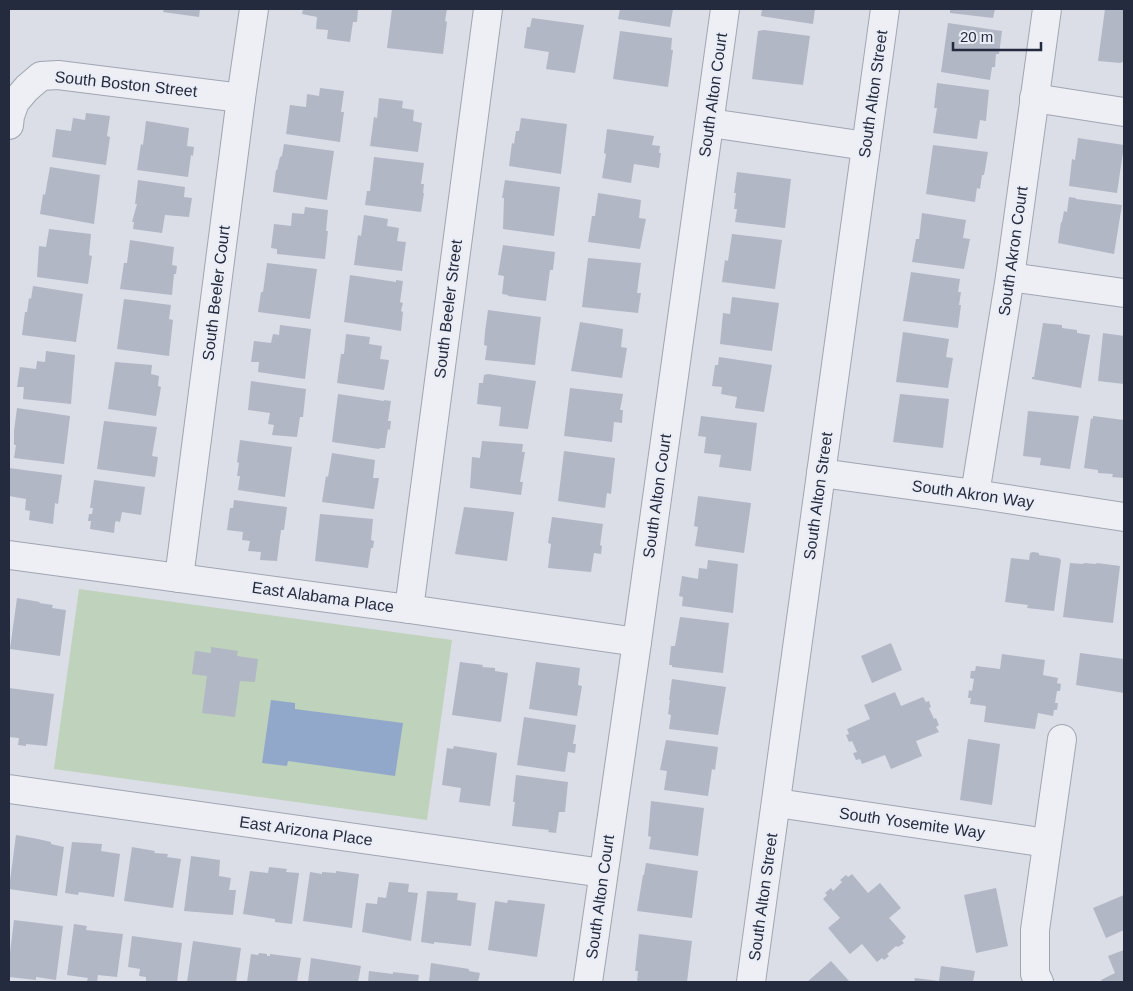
<svg xmlns="http://www.w3.org/2000/svg" width="1133" height="991" viewBox="0 0 1133 991" font-family="Arial,sans-serif">
<style>
.green{fill:#bfd2bb}
.water{fill:#91a8cb}
.building{fill:#b1b7c4}
.lines{fill:none;stroke-linecap:round;stroke-linejoin:round}
.minor-casing{stroke:#a0a5b1;stroke-width:30}
.tertiary-casing{stroke:#a0a5b1;stroke-width:30}
.minor{stroke:#eeeff5;stroke-width:28}
.tertiary{stroke:#eeeff5;stroke-width:28}
.labels{text-anchor:middle;dominant-baseline:central;stroke-width:4.5;stroke-linejoin:round;paint-order:stroke}
.street-label{font-size:16px;fill:#242b3e;stroke:#eaedf5}
</style>
<rect width="100%" height="100%" fill="#dbdee7"/>
<polygon class="green" points="79,589 452,640 427,820 54,769"/>
<polygon class="water" points="271,700 295,703 295,709 403,723 395,776 288,761 287,766 262,763"/>
<g class="building">
<polygon points="164,9 200,9 199,17 163,12"/>
<polygon points="303,9 358,9 357,22 353,22 350,42 327,39 328,30 316,29 317,17 302,14"/>
<polygon points="392,9 447,9 445,21 447,22 443,54 387,48"/>
<polygon points="620,9 673,9 670,27 618,19"/>
<polygon points="762,9 815,9 813,24 761,16"/>
<polygon points="950,9 995,9 993,18 950,13"/>
<polygon points="1105,9 1124,9 1124,62 1122,62 1121,63 1098,61"/>
<polygon points="532,18 584,25 575,73 546,69 549,52 524,48 527,27 530,27"/>
<polygon points="948,23 1002,31 999,54 996,54 995,67 992,67 990,80 941,72"/>
<polygon points="764,30 810,36 803,85 752,79 758,31"/>
<polygon points="620,31 672,38 671,50 673,50 668,87 613,79"/>
<polygon points="937,83 989,90 986,121 980,120 977,139 933,133 937,108 934,108"/>
<polygon points="320,88 344,91 341,112 344,112 340,142 286,134 290,105 306,107 307,94 319,96"/>
<polygon points="379,98 403,101 402,108 414,110 413,121 422,123 418,152 370,146 374,117 377,118"/>
<polygon points="86,113 110,116 107,136 110,137 106,165 52,157 56,129 71,131 73,118 85,120"/>
<polygon points="521,118 567,124 561,174 509,166 512,143 514,144 516,131 519,131"/>
<polygon points="146,121 189,128 187,146 194,147 193,156 191,155 188,177 137,170 141,144 143,145"/>
<polygon points="607,129 654,136 652,145 660,146 659,153 661,153 659,168 634,164 631,183 602,178 606,154 604,153"/>
<polygon points="1078,138 1124,145 1117,193 1069,186 1072,159 1075,160"/>
<polygon points="284,144 334,151 327,200 273,192 276,170 277,170 280,157 282,156"/>
<polygon points="933,145 988,152 984,175 982,175 980,189 977,188 975,202 926,194"/>
<polygon points="374,157 424,163 421,184 424,184 423,193 424,193 421,212 365,205 367,191 370,191"/>
<polygon points="50,167 100,175 94,224 40,214 43,194 45,195"/>
<polygon points="737,172 791,179 785,228 735,222 737,209 734,209 736,193 734,193"/>
<polygon points="138,180 185,187 184,197 192,198 189,217 165,215 162,233 133,229 134,222 132,222 137,204 135,204"/>
<polygon points="505,180 560,187 554,236 503,229 504,198 502,198"/>
<polygon points="598,193 641,200 639,218 646,219 640,249 588,242 592,216 595,216"/>
<polygon points="1069,197 1076,198 1076,199 1122,205 1114,254 1058,243 1061,222 1062,222 1064,211 1067,212"/>
<polygon points="305,207 328,210 326,231 328,231 325,259 277,254 277,249 271,248 274,224 291,226 292,213 304,214"/>
<polygon points="922,213 966,220 963,238 970,239 964,269 912,262 916,239 919,239"/>
<polygon points="364,215 388,219 387,226 399,228 397,241 406,242 402,271 354,265 358,235 361,236"/>
<polygon points="49,229 91,234 89,255 92,256 88,284 37,277 39,246 46,247"/>
<polygon points="732,234 782,240 775,289 722,282 725,260 728,261"/>
<polygon points="130,240 174,247 172,265 177,266 176,274 174,274 172,295 120,289 124,263 127,263"/>
<polygon points="503,245 555,252 553,270 550,270 546,301 508,296 508,295 502,294 504,276 498,275"/>
<polygon points="588,258 641,263 637,293 641,293 638,313 582,307"/>
<polygon points="267,263 317,269 310,319 258,312 261,292 263,292"/>
<polygon points="911,272 960,279 958,292 961,292 959,305 961,305 958,328 903,321"/>
<polygon points="350,275 396,282 396,280 403,281 400,302 403,303 401,311 403,312 401,331 344,322"/>
<polygon points="33,286 83,294 76,342 22,335 25,312 27,312 29,298 31,299"/>
<polygon points="732,297 779,303 772,351 720,344 723,313 730,314"/>
<polygon points="124,299 171,305 169,319 173,320 169,356 117,349"/>
<polygon points="488,310 541,317 535,365 485,360 487,346 484,345 485,332"/>
<polygon points="580,322 623,329 621,347 627,348 622,378 571,371"/>
<polygon points="1043,323 1062,325 1062,328 1077,330 1077,333 1090,335 1081,388 1032,379 1032,377 1034,377"/>
<polygon points="280,325 311,329 305,379 258,372 259,362 251,362 254,341 271,343 273,334 279,335"/>
<polygon points="903,332 949,339 946,357 953,358 948,388 896,382"/>
<polygon points="1103,333 1124,336 1124,384 1098,381"/>
<polygon points="346,334 370,337 369,344 382,346 380,359 389,360 384,390 337,383 341,354 344,354"/>
<polygon points="46,351 75,355 71,404 23,399 24,387 17,387 20,367 36,369 37,361 45,362"/>
<polygon points="719,357 772,365 764,412 735,408 737,397 721,394 722,387 712,386 715,365 718,365"/>
<polygon points="115,362 152,365 151,374 159,376 158,386 161,387 156,416 108,409"/>
<polygon points="488,374 536,381 528,429 499,426 501,407 477,404 479,383 483,383 484,375"/>
<polygon points="251,381 306,389 303,417 300,417 297,437 272,435 274,425 268,424 270,413 248,410"/>
<polygon points="570,388 623,394 620,410 623,410 622,423 614,422 612,442 564,436"/>
<polygon points="338,394 384,401 384,400 391,401 388,421 391,421 390,430 388,429 385,448 380,448 379,449 332,442"/>
<polygon points="900,394 949,399 943,448 893,442"/>
<polygon points="17,408 70,416 64,464 14,458 16,445 14,445 14,431"/>
<polygon points="1028,411 1079,416 1070,469 1040,465 1041,458 1023,456"/>
<polygon points="701,416 757,423 751,471 719,467 721,455 704,453 706,437 698,436"/>
<polygon points="1093,416 1124,420 1124,478 1112,477 1113,474 1098,473 1098,470 1084,468 1091,418 1093,419"/>
<polygon points="104,421 157,427 152,456 158,457 155,477 97,469"/>
<polygon points="240,440 292,447 285,497 238,490 240,476 237,476 239,463 237,462"/>
<polygon points="482,441 523,444 522,452 525,452 520,482 523,482 521,495 470,488 472,457 480,458"/>
<polygon points="564,451 615,458 611,494 607,493 605,508 558,501"/>
<polygon points="332,453 375,460 373,478 379,478 374,509 322,502 326,476 328,477"/>
<polygon points="9,468 62,475 58,504 55,503 53,524 29,520 30,511 25,510 26,499 9,496"/>
<polygon points="94,480 145,487 141,515 122,512 120,522 116,521 115,523 114,533 90,529 91,521 88,521 89,514 92,514 93,508 90,508"/>
<polygon points="698,496 751,503 744,553 695,546 698,527 694,526"/>
<polygon points="234,500 287,507 284,530 281,530 277,561 260,560 261,552 248,551 250,541 242,540 243,532 227,530 230,508 233,508"/>
<polygon points="464,507 514,512 507,561 455,554"/>
<polygon points="320,514 373,519 371,540 374,541 373,548 371,548 368,568 315,561"/>
<polygon points="552,517 603,524 600,545 602,546 601,554 594,553 591,572 548,568 551,544 548,543"/>
<polygon points="1033,552 1039,553 1039,555 1059,558 1061,560 1054,611 1027,608 1028,605 1005,602 1011,558 1029,560 1030,553"/>
<polygon points="708,560 738,564 733,613 682,606 683,597 679,596 682,576 698,579 699,568 707,569"/>
<polygon points="1070,563 1083,564 1084,563 1096,564 1097,563 1120,566 1113,623 1063,617"/>
<polygon points="17,598 40,602 39,603 53,605 52,608 66,610 60,656 10,649"/>
<polygon points="680,617 729,623 723,673 672,667 672,665 669,665 671,646 675,646"/>
<polygon points="891,643 902,670 872,683 861,656"/>
<polygon points="211,647 238,651 237,656 258,659 255,682 240,681 235,717 202,713 207,676 192,674 195,651 211,653"/>
<polygon points="1080,653 1124,659 1124,693 1076,685"/>
<polygon points="1002,654 1045,660 1043,675 1058,678 1057,683 1061,684 1060,691 1057,691 1055,703 1058,703 1057,710 1054,710 1053,716 1038,713 1035,729 984,722 986,706 970,704 971,698 968,698 969,690 972,691 974,679 970,678 971,671 975,671 976,666 1000,669"/>
<polygon points="460,662 483,665 482,667 495,668 495,671 508,673 501,722 452,715"/>
<polygon points="536,662 580,668 578,685 582,686 577,716 529,709"/>
<polygon points="672,679 726,687 718,735 669,729 671,715 668,714 670,700 669,700"/>
<polygon points="9,688 54,694 47,746 26,744 26,746 18,745 19,738 9,737"/>
<polygon points="895,692 901,706 923,697 926,702 929,701 931,707 929,708 934,719 936,718 939,725 936,727 939,732 916,741 922,756 891,769 885,755 862,764 860,759 856,760 853,753 857,752 852,741 849,742 846,735 849,734 847,729 870,719 864,705"/>
<polygon points="524,717 576,725 573,744 576,744 575,753 568,752 565,772 517,765"/>
<polygon points="968,739 1000,744 992,805 960,800"/>
<polygon points="666,740 718,747 715,770 712,769 708,796 664,790 667,771 660,770"/>
<polygon points="454,746 497,753 490,806 459,802 461,788 442,785 447,748 453,749"/>
<polygon points="516,775 568,782 565,812 559,812 556,833 548,832 549,830 512,826 515,802 513,802"/>
<polygon points="651,801 704,808 698,856 649,849 651,837 648,836"/>
<polygon points="16,835 38,839 51,842 51,844 64,847 57,896 9,889"/>
<polygon points="72,842 102,844 101,851 120,854 114,897 79,892 78,895 65,893"/>
<polygon points="132,847 155,851 154,853 168,854 167,857 181,859 173,908 124,901"/>
<polygon points="191,856 220,860 219,876 231,878 229,890 236,890 233,915 184,911"/>
<polygon points="646,863 698,871 692,918 637,911 643,875 644,875"/>
<polygon points="269,867 287,869 286,872 299,873 292,924 275,922 275,919 243,914 250,871 268,873"/>
<polygon points="336,871 359,874 352,928 303,921 310,872 322,874 322,872 336,873"/>
<polygon points="852,874 868,893 880,883 901,908 889,918 906,937 902,941 904,943 898,947 896,946 887,954 889,956 884,960 882,958 877,962 862,944 850,954 828,928 840,918 823,899 827,895 825,893 831,888 833,891 842,882 840,880 846,875 848,877"/>
<polygon points="389,882 409,884 408,892 418,893 411,941 362,932 366,903 377,904 378,897 386,898"/>
<polygon points="996,888 1008,946 976,953 964,895"/>
<polygon points="427,891 458,893 457,900 476,903 471,946 434,942 434,944 421,942"/>
<polygon points="1124,895 1124,930 1106,938 1093,908"/>
<polygon points="508,900 545,904 537,957 488,950 495,901 507,903"/>
<polygon points="14,920 63,926 56,980 36,977 36,980 9,977 9,961"/>
<polygon points="74,924 87,926 86,930 123,934 117,977 98,975 97,982 87,981 88,978 67,975"/>
<polygon points="639,934 692,941 687,982 637,982 638,971 635,971"/>
<polygon points="132,936 182,943 177,982 146,982 146,977 139,976 140,969 128,967"/>
<polygon points="193,941 241,948 236,982 187,982"/>
<polygon points="1124,950 1124,982 1102,982 1101,980 1115,973 1108,956"/>
<polygon points="259,953 267,954 267,956 270,956 270,954 301,958 297,982 247,982 251,954 258,955"/>
<polygon points="311,958 361,966 358,982 308,982"/>
<polygon points="831,961 850,982 807,982"/>
<polygon points="431,963 469,969 469,971 480,973 478,982 429,982"/>
<polygon points="941,966 975,971 973,982 914,982 915,978 939,981"/>
<polygon points="369,971 393,974 393,972 419,975 418,982 368,982"/>
</g>
<g class="lines">
<defs>
<g id="minor">
<polyline points="1034,98 1124,112"/>
<polyline points="710,123 866,146"/>
<polyline points="9,125 10,116 15,102 27,88 41,76 58,75 241,98"/>
<polyline points="1010,277 1124,293"/>
<polyline points="821,473 975,494 1124,517"/>
<polyline points="975,494 1010,277 1047,9"/>
<polyline points="9,555 409,609 637,642"/>
<polyline points="179,578 241,98 254,9"/>
<polyline points="409,609 488,9"/>
<polyline points="9,789 603,873"/>
<polyline points="777,803 1047,843"/>
<polyline points="588,982 637,642 725,9"/>
<polyline points="1039,982 1035,974 1035,930 1062,739"/>
</g>
<polyline id="tertiary" points="751,982 885,9"/>
</defs>
<use href="#minor" class="minor-casing"/>
<use href="#tertiary" class="tertiary-casing"/>
<use href="#minor" class="minor"/>
<use href="#tertiary" class="tertiary"/>
</g>
<g class="labels">
<g class="street-label">
<text transform="translate(126 84) rotate(6)">South Boston Street</text>
<text transform="translate(873 94) rotate(-82)">South Alton Street</text>
<text transform="translate(713 95) rotate(-82)">South Alton Court</text>
<text transform="translate(1013 251) rotate(-82)">South Akron Court</text>
<text transform="translate(216 293) rotate(-83)">South Beeler Court</text>
<text transform="translate(448 309) rotate(-83)">South Beeler Street</text>
<text transform="translate(973 494) rotate(8)">South Akron Way</text>
<text transform="translate(657 496) rotate(-82)">South Alton Court</text>
<text transform="translate(818 496) rotate(-82)">South Alton Street</text>
<text transform="translate(323 597) rotate(8)">East Alabama Place</text>
<text transform="translate(912 823) rotate(8)">South Yosemite Way</text>
<text transform="translate(306 831) rotate(8)">East Arizona Place</text>
<text transform="translate(600 897) rotate(-82)">South Alton Court</text>
<text transform="translate(763 897) rotate(-82)">South Alton Street</text>
</g>
</g>
<rect width="1133" height="991" fill="none" stroke="#242b3e" stroke-width="20"/>
<path d="M953 42v8h88v-8" fill="none" stroke="#242b3e" stroke-width="2.5"/>
<text x="960" y="42" font-size="15" fill="#242b3e" stroke="#eaedf5" stroke-width="4" paint-order="stroke">20 m</text>
</svg>
